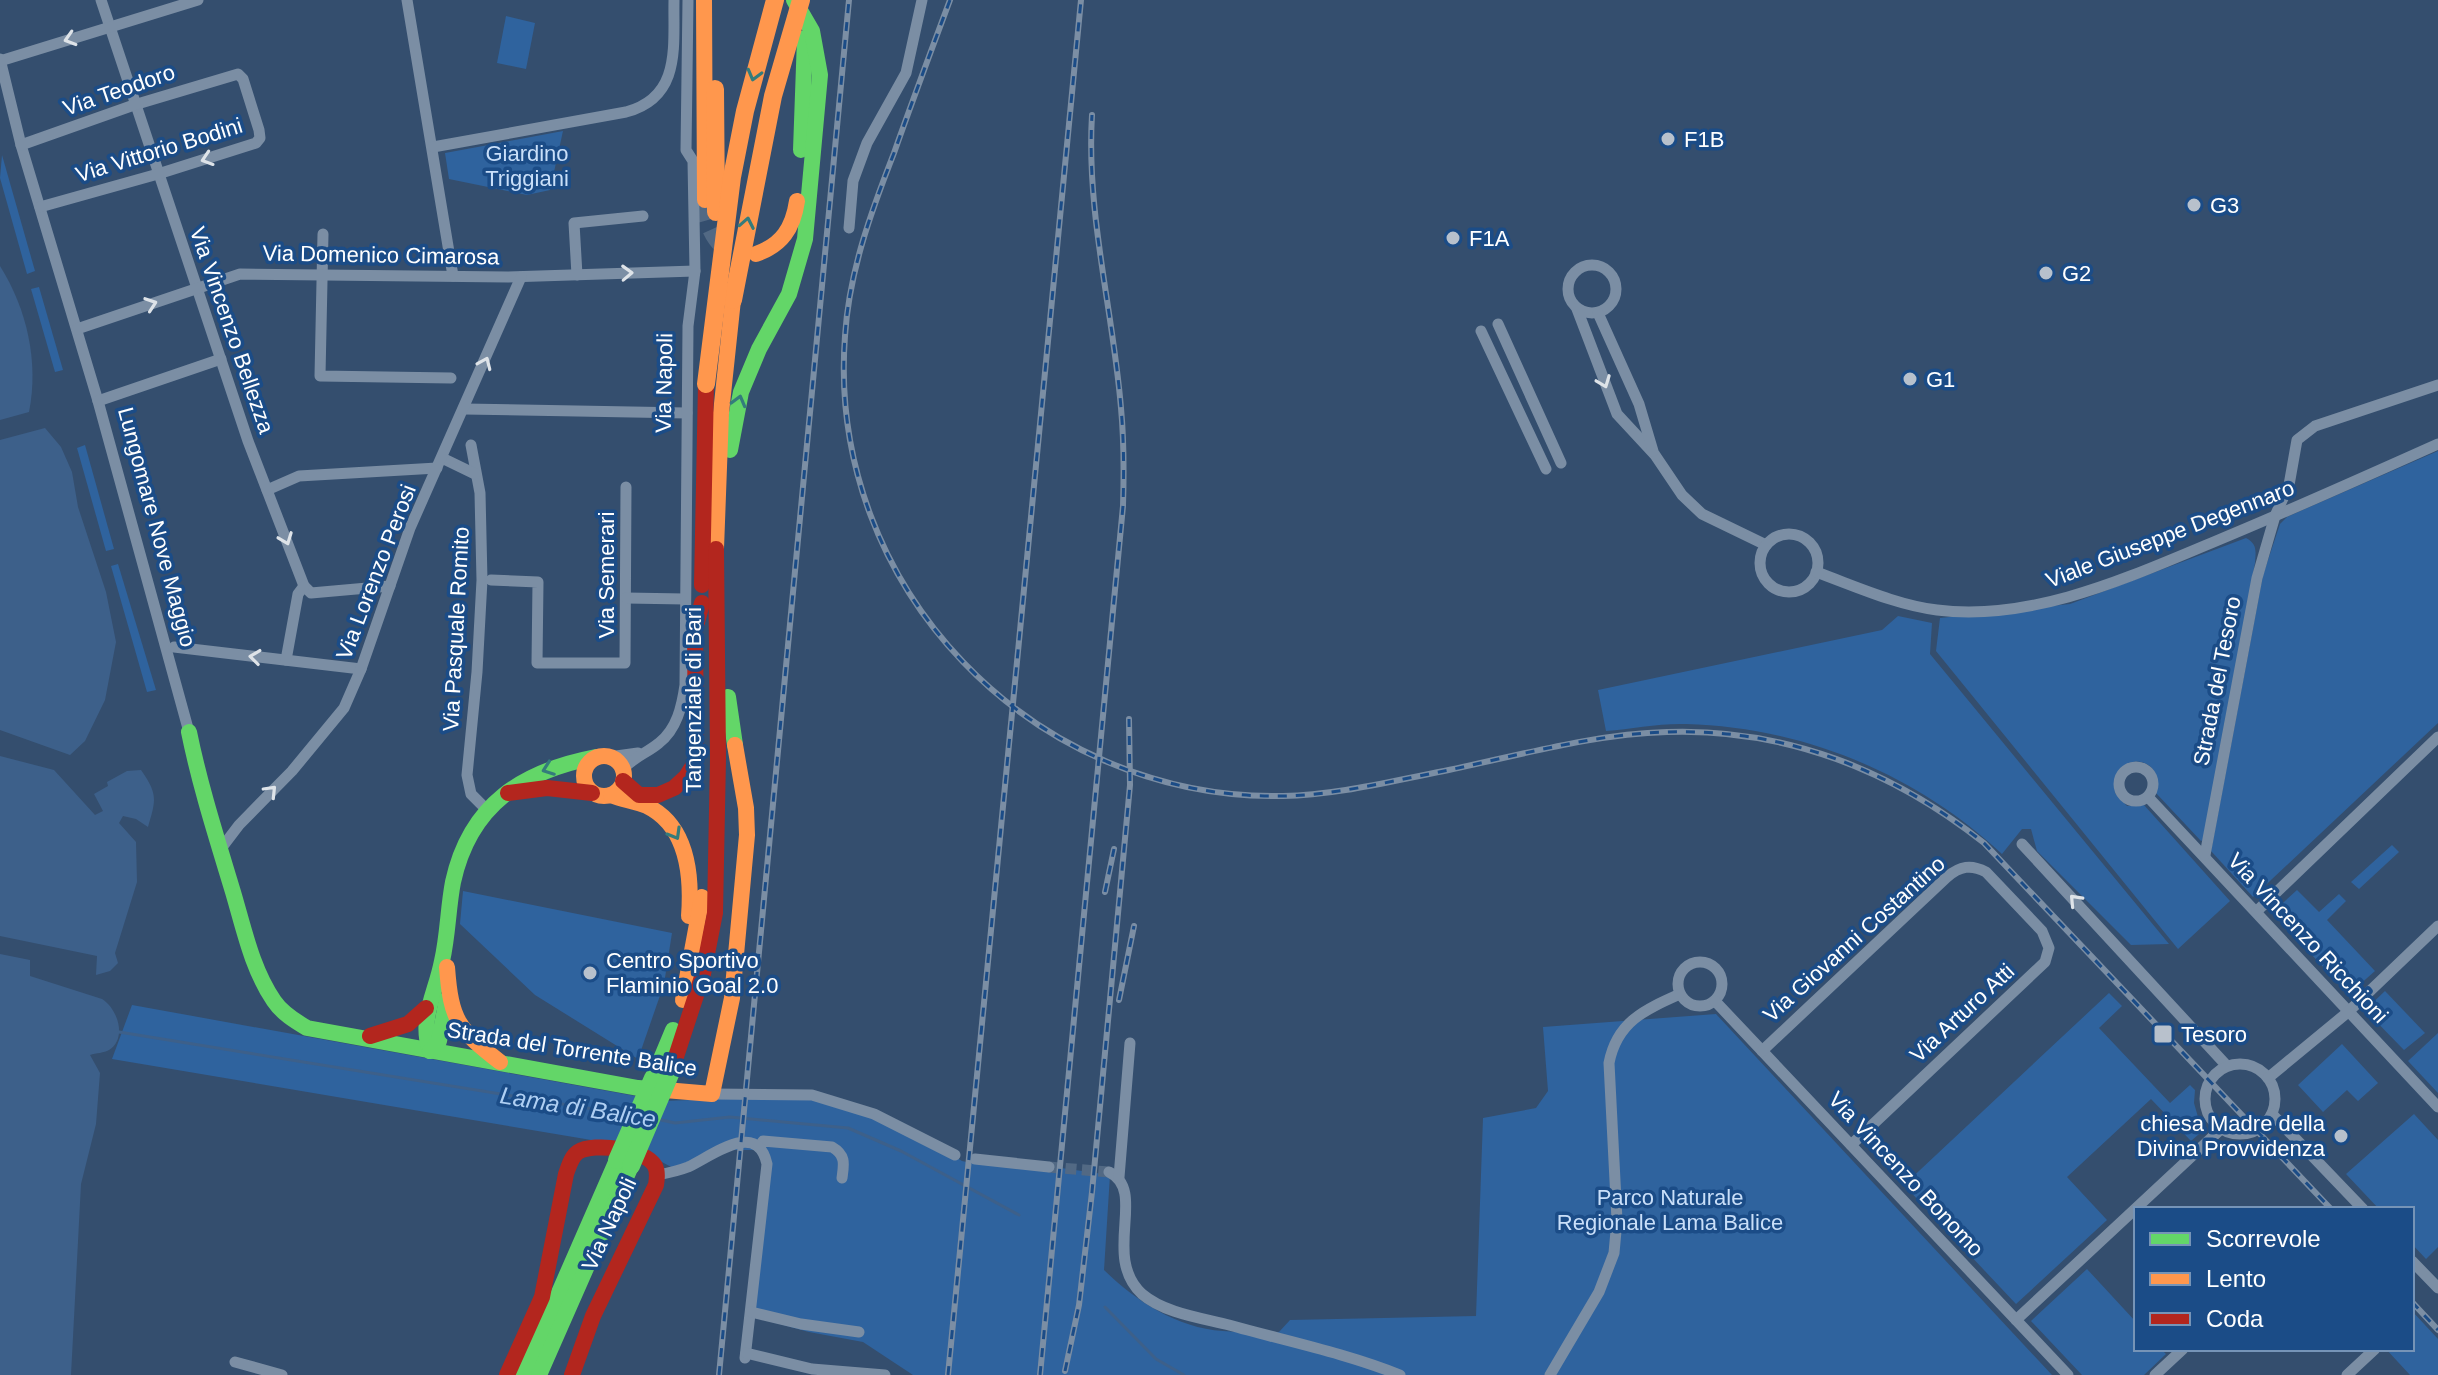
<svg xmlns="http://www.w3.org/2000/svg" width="2438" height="1375" viewBox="0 0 2438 1375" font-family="Helvetica,sans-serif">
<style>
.green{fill:#2f639e}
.water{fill:#3d608a}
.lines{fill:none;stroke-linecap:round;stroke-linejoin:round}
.stream{stroke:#3d608a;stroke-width:3}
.street-tunnel{stroke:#526984;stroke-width:11;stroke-dasharray:11 5.5;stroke-linecap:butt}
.highway-tunnel{stroke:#526984;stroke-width:20;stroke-dasharray:20 10;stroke-linecap:butt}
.street{stroke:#7b8ea4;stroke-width:11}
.fast{stroke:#63d668;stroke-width:16}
.slow{stroke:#ff974d;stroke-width:16}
.jam{stroke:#b3261e;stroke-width:16}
.rail-casing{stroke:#7b8ea4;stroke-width:6}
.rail{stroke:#1b4c87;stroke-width:3;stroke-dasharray:9;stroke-linecap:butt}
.fast-bridge{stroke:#63d668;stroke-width:18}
.slow-bridge{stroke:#ff974d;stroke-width:18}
.oneway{stroke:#dee3e8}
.oneway2{stroke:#347c7c}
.poi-dot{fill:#b8c1cc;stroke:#1b4c87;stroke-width:3}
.labels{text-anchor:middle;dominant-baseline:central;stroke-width:7;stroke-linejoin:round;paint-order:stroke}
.street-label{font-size:22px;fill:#fff;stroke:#1b4c87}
.poi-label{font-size:22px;fill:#fff;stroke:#1b4c87;text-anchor:start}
.park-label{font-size:22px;fill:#c9dff9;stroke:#1b4c87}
.water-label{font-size:24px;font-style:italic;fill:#afcff3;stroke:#1b4c87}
</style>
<rect width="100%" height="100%" fill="#344e6e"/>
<g class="green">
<polygon points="506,16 535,23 526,69 497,63"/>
<polygon points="563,131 550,190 527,195 449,179 445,153"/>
<polygon points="2,155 35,271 27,274 0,178"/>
<polygon points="39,287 63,370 55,372 31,289"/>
<polygon points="85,445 114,549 106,551 77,448"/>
<polygon points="2438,451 2438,723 2253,897 2211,851 2263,575 2280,524 2287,517 2305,509"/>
<path d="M2246,538C2257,544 2256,550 2255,563L2203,840L2201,841L2155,792C2156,788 2158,784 2157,779C2153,754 2113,753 2115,793L2127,806L2144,805L2230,901L2178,949L1936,651L1940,618L2070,604Z"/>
<polygon points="118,564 156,690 147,692 111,566"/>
<path d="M1898,616L1932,623L1930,654L2169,944L2131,945L2037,851L2031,829H2022L2002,854C1916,774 1803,727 1686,724C1660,723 1632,729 1606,731L1598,690L1882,630Z"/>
<polygon points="2392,845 2399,852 2359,889 2351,882"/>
<polygon points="2297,890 2319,912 2339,894 2346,901 2327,920 2375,971 2349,994 2272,913"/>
<polygon points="463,891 672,933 664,984 638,1059 535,995 460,924"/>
<polygon points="2385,991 2425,1033 2404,1050 2365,1010"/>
<polygon points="2109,993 2122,1006 2099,1028 2170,1103 2190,1085 2195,1090 2194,1103 2200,1124 2196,1130 2199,1134 2191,1141 2151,1099 2067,1177 2107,1220 2016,1304 1904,1185"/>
<path d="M132,1005L663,1101L797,1096L847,1105L921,1135L962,1161L976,1164L1026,1163L1110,1175L1104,1270C1136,1301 1177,1328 1223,1331C1242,1333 1261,1332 1279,1332L1290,1320L1476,1316L1483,1118L1536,1108L1548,1091L1543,1027L1716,1014L2052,1375H913L863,1342L809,1332L750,1316L765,1173L759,1150H729L681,1172L656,1159L609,1143L112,1059Z"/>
<polygon points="2438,1033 2438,1093 2408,1061"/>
<polygon points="2342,1044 2378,1083 2358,1101 2347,1090 2323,1112 2298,1085"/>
<polygon points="2414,1114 2438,1140 2438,1247 2426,1259 2412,1244 2412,1209 2379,1209 2346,1174"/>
<polygon points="2087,1269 2136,1322 2136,1349 2161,1349 2166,1354 2144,1375 2082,1375 2031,1321"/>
<polygon points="2412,1311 2438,1339 2438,1375 2410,1375 2386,1349 2412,1349"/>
</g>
<g class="water">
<path d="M0,266C27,309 39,362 29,412L0,420Z"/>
<polygon points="45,428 61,447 72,472 78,507 106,592 116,642 105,700 85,741 70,755 0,730 0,440"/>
<path d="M0,756L54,770L95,815L103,811L94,794L108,786L107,782L127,771L141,770C158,794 156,800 148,827L136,819L123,816L119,823L136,842L137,882L115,953L118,963L110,971L96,975L97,956L0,936Z"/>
<path d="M0,954L30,960V976L102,999C117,1008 128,1038 109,1050C104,1053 96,1053 90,1055L100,1073L96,1124L81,1184L71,1375H0Z"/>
</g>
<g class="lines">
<g class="stream">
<polyline points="119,1032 630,1115"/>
<polyline points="661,1120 675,1123 730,1117 848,1128 901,1151 1019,1215"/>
<polyline points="1105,1307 1156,1359 1184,1375"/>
</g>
<polyline class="street-tunnel" points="1049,1167 1109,1172"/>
<path class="highway-tunnel" d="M705,200C708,221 712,238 731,251"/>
<g class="street">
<polyline points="101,0 248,441 304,586 311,593 390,586"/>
<polyline points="407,0 453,276"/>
<polyline points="0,59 21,145 98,401 189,732"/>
<polyline points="0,61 198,0"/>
<polyline points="21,145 134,105 238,74 243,79 259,130 260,138 256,143 158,174 40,207"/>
<path d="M433,147L626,112C682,97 673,46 674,0"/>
<polyline points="849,228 853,181 867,143 906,73 922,0"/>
<polyline points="323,234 320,376 451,378"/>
<circle cx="1592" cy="289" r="24"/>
<polyline points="577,275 574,223 643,216"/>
<polyline points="1577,309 1617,414 1655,455 1682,495 1702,514 1766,545"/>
<polyline points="1598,313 1639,404 1653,451"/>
<polyline points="1498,324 1561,463"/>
<polyline points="77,329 240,274 508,277 695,271"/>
<polyline points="1481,331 1546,469"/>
<polyline points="98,401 221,359"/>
<polyline points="464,409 687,413"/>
<polyline points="471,445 480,493 482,580 477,672 467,775 471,794 486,809"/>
<polyline points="442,458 475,474"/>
<polyline points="267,490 299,476 437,468"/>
<circle cx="1789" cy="563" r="29"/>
<path d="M1816,572C1855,586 1896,605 1937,610C2033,622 2129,577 2216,541C2291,510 2364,477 2438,444"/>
<polyline points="491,580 538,582 537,663 625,663 626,487"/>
<polyline points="626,598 685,599"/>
<polyline points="174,647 361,669"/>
<polyline points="286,660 298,594 304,586"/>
<polyline points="609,757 638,753"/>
<circle cx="2136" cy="784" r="17"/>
<path d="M623,769C634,757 647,753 659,743C677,729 682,706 685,685L688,326L695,271L693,161L686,150L688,0"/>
<polyline points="2148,797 2438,1107"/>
<polyline points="2022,844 2227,1066"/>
<polyline points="220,850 239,825 292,771 344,708 361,669 410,528 521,277"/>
<polyline points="2205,855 2257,578 2275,516 2289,485 2297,440 2315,426 2438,385"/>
<polyline points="2257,911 2438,737"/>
<circle cx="1700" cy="984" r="22"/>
<polyline points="1715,1001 2068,1375"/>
<path d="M1762,1051L1947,877C1960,866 1971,864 1986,872L2042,931L2049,948L2045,962L1851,1145"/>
<circle cx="2240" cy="1099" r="35"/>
<polyline points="2268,1078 2348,1012 2438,926"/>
<polyline points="712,1094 812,1095 874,1114 955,1155"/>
<polyline points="2272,1114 2363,1209"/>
<path d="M759,1147L763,1141L832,1147C846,1155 844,1164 842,1178"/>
<polyline points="975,1159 1049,1167"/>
<path d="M1109,1172C1148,1191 1101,1256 1142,1294C1164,1313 1201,1318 1229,1325C1286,1341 1345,1353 1400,1375"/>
<path d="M657,1175C668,1173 678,1171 688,1167C712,1156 757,1119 767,1164L745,1358"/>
<polyline points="1119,1177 1130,1043"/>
<polyline points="2412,1261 2438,1288"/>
<polyline points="751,1312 801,1324 859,1332"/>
<polyline points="2016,1320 2221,1129"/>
<polyline points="746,1353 812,1369 885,1375"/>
<polyline points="235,1362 282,1375"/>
<path d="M1550,1375L1599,1292L1614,1253L1617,1220L1609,1063C1617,1022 1644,1010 1680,994"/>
<polyline points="2155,1375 2183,1349"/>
<polyline points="2347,1375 2375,1349"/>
</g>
<g class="fast">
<polyline points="801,150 805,38"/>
<polyline points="730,450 741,392 759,349 789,294 805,239 820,75 812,31 794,0"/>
<polyline points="728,697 735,745"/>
<path d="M189,732C200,786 217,839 233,892C244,929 252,969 274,1001C282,1013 295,1021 307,1028L638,1088L665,1090"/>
<path d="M430,1051C419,1018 436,993 442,961C448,935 448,908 453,882C470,804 523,771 596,757"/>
<polyline points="430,1051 439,1041 447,999"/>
<polyline points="653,1078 673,1030"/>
<polyline points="523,1375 617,1160"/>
<polyline points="539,1375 631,1166"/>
</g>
<g class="slow">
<polyline points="704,0 705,200"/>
<path d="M756,254C782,245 793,228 797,201"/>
<polyline points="716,549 721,413 733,300"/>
<circle cx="604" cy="776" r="20"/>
<path d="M611,795C623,800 636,801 647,806C688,826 692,876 689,916"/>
<path d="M447,967C451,1021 458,1029 500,1062"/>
<polyline points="683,1000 702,897"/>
<polyline points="665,1090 712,1094 732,998 747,835 746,808 735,745"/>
</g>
<g class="jam">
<polyline points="702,585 706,384"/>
<polyline points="623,781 639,795 658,795 674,788 686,777 696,761 695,630 702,603"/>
<polyline points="508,793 547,788 592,793"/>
<polyline points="370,1036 408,1024 426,1008"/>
<polyline points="671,1072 703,974 715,913 718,758 716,549"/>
<path d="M507,1375L542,1297L566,1174C569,1166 571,1157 578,1152C594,1142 646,1149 655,1166C658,1172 657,1179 656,1185L593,1316L572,1375"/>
</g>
<defs>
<g id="rail">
<path d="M950,0C931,51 912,102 894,153C871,212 849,272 845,336C826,587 1033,801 1283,796C1337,795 1391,781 1444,771C1517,756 1592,734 1667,732C1785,728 1892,770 1984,843L2331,1209"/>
<polyline points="1105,892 1114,849"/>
<polyline points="1119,1000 1134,926"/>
<polyline points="2412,1302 2438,1330"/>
<polyline points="1065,1371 1079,1305 1092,1192 1130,785 1129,719"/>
<polyline points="719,1375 849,0"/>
<polyline points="948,1375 1081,0"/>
<path d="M1040,1375L1123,506C1124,473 1124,440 1121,408C1113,310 1086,214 1092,115"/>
</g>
</defs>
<use href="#rail" class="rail-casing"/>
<use href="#rail" class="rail"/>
<g class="fast-bridge">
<polyline points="617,1160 653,1078"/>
<polyline points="631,1166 671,1072"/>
</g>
<g class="slow-bridge">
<polyline points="715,89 716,212"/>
<polyline points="733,300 773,96 801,0"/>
<polyline points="706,384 732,177 745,111 775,0"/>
</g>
</g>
<defs><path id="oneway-chevron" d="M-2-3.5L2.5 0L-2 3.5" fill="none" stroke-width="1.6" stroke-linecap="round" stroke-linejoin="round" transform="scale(2)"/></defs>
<g class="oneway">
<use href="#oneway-chevron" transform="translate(70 39) rotate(163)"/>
<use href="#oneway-chevron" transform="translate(207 159) rotate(162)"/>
<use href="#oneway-chevron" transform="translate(627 273) rotate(-2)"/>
<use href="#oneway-chevron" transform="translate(151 304) rotate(-19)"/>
<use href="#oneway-chevron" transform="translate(485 363) rotate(-66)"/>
<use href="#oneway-chevron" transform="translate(1604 382) rotate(69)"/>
<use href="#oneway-chevron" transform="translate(286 539) rotate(69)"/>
<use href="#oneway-chevron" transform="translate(255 657) rotate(-173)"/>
<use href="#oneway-chevron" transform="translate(271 791) rotate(-46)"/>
<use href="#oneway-chevron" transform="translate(2075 900) rotate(-133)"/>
</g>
<g class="oneway2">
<use href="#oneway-chevron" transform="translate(754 75) rotate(105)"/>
<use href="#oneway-chevron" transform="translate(747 223) rotate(-79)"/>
<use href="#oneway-chevron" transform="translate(739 401) rotate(-75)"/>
<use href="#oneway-chevron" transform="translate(548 769) rotate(160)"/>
<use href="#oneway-chevron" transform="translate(675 834) rotate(60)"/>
</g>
<g class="poi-dot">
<circle cx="1668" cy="139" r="8"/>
<circle cx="2194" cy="205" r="8"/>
<circle cx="1453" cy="238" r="8"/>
<circle cx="2046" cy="273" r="8"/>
<circle cx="1910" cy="379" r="8"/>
<circle cx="590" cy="973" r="8"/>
<rect x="2153" y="1024" width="20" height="20" rx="4"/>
<circle cx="2341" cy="1136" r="8"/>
</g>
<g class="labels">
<g class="street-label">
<text transform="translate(119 90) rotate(-19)">Via Teodoro</text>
<text transform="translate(159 150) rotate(-17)">Via Vittorio Bodini</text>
<text transform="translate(381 255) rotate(1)">Via Domenico Cimarosa</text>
<text transform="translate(232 330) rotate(71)">Via Vincenzo Bellezza</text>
<text transform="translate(664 383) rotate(-89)">Via Napoli</text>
<text transform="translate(157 527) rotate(75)">Lungomare Nove Maggio</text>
<text transform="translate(2170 534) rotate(-21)">Viale Giuseppe Degennaro</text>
<text transform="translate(376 572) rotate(-69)">Via Lorenzo Perosi</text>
<text transform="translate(606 575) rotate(-90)">Via Semerari</text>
<text transform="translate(456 629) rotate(-87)">Via Pasquale Romito</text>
<text transform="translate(2217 681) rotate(-79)">Strada del Tesoro</text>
<text transform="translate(693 700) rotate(-90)">Tangenziale di Bari</text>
<text transform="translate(2308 938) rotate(47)">Via Vincenzo Ricchioni</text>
<text transform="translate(1854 939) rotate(-42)">Via Giovanni Costantino</text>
<text transform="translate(1962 1013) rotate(-43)">Via Arturo Atti</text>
<text transform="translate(572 1049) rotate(9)">Strada del Torrente Balice</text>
<text transform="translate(1906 1174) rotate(47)">Via Vincenzo Bonomo</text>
<text transform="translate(609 1224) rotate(-65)">Via Napoli</text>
</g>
<g class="poi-label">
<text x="1684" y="139">F1B</text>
<text x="2210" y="205">G3</text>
<text x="1469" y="238">F1A</text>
<text x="2062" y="273">G2</text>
<text x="1926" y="379">G1</text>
<text x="606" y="960">Centro Sportivo<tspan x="606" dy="25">Flaminio Goal 2.0</tspan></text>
<text x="2181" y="1034">Tesoro</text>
<text x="2325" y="1123" text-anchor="end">chiesa Madre della<tspan x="2325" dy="25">Divina Provvidenza</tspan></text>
</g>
<g class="park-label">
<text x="527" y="153">Giardino<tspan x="527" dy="25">Triggiani</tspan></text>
<text x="1670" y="1197">Parco Naturale<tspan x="1670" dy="25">Regionale Lama Balice</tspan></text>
</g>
<g class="water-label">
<text transform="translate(578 1107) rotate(9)">Lama di Balice</text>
</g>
</g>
<rect x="2134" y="1207" width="280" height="144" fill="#1b4c87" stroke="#7694b7" stroke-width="2"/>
<rect x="2150" y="1233" width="40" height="12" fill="#63d668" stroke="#7694b7" stroke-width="2"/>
<text x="2206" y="1247" font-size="24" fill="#ffffff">Scorrevole</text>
<rect x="2150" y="1273" width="40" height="12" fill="#ff974d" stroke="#7694b7" stroke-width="2"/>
<text x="2206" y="1287" font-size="24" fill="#ffffff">Lento</text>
<rect x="2150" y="1313" width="40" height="12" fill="#b3261e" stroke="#7694b7" stroke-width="2"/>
<text x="2206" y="1327" font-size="24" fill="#ffffff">Coda</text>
</svg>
